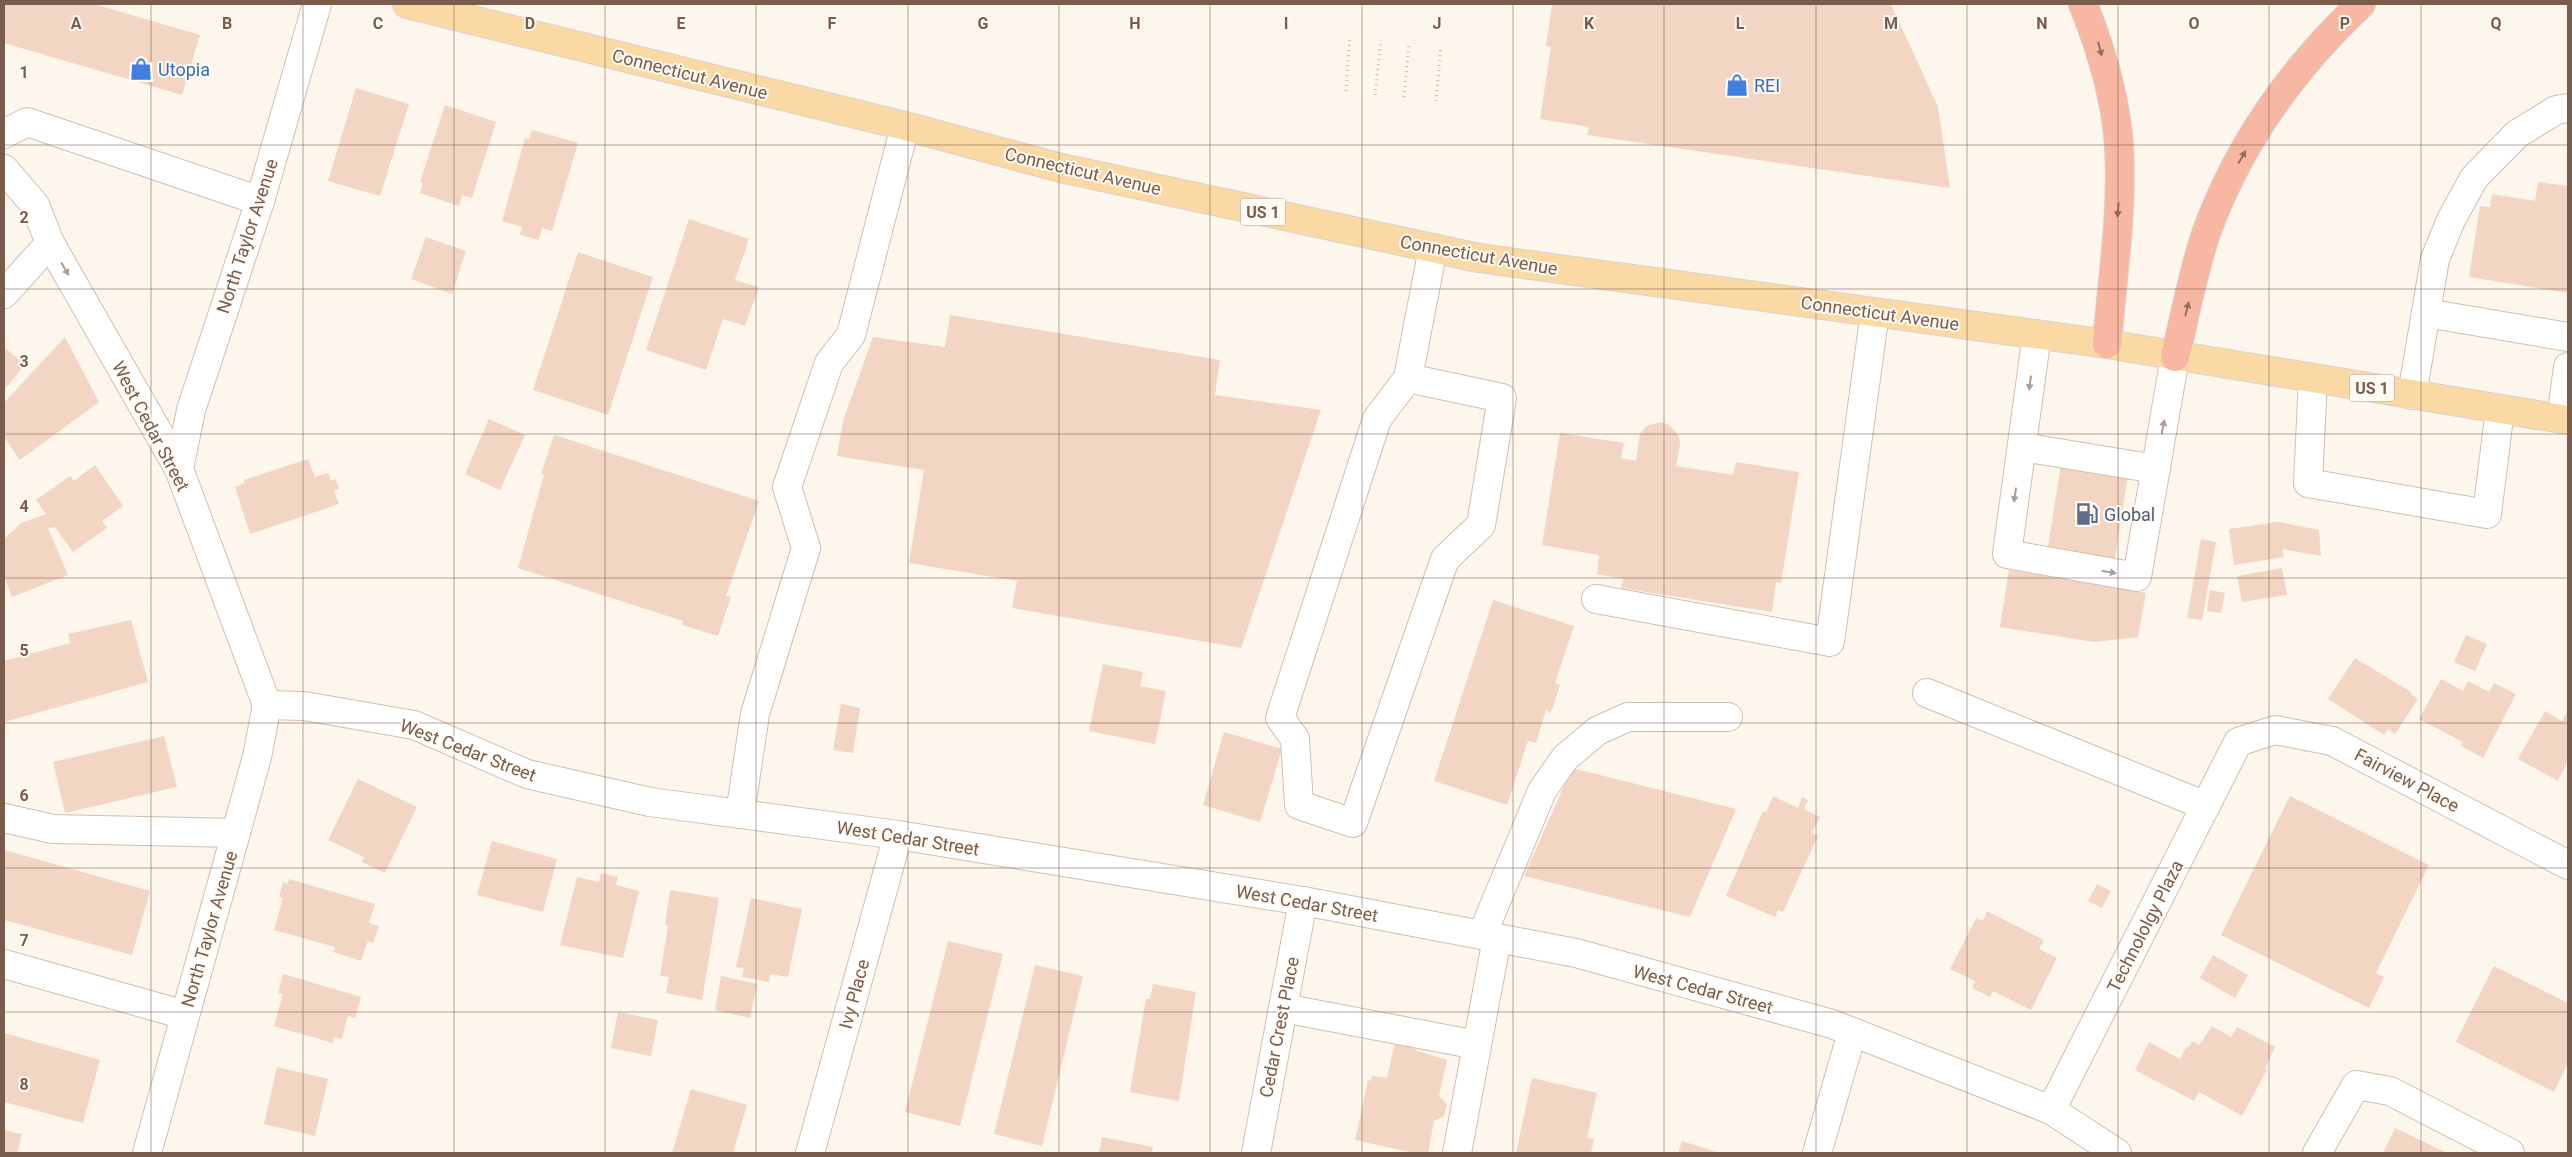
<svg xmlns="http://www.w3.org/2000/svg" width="2572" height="1157" viewBox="0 0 2572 1157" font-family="Roboto,sans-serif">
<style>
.building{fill:#f3d5c3}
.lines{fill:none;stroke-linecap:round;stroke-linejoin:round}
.minor-casing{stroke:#d1beb0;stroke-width:30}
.major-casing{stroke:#dad1cd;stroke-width:30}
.highway-casing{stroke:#dad1cd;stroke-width:30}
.path{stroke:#d9b8a5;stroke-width:3;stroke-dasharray:1 4;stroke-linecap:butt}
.minor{stroke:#fff;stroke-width:28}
.major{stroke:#fbd9a5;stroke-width:28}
.highway{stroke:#f7b7a3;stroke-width:28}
.oneway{fill:#936e5e}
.oneway2{fill:#af9d94}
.grid{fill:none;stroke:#7a5c4d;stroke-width:1;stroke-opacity:0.55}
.labels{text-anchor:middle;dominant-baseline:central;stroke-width:4;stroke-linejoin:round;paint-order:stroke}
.shield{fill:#fffaf3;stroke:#a28b7f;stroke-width:1}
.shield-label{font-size:16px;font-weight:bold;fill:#7a5c4d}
.shop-label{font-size:18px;fill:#366cbe;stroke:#fffaf3;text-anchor:start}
.street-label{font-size:18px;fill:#7a5c4d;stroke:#fffaf3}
.service-label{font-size:18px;fill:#4e5e75;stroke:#fffaf3;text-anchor:start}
.grid-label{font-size:16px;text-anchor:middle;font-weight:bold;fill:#7a5c4d;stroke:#fffaf3;stroke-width:4;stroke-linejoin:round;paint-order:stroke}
</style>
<rect width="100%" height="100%" fill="#fdf6ec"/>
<g class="building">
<polygon points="4,4 94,4 200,35 182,95 4,43"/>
<polygon points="1552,4 1891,4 1938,107 1950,188 1587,135 1589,127 1540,119 1551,47 1546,46"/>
<polygon points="356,88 409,104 380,196 328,181"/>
<polygon points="445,105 496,122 472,198 462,195 459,206 420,193 423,183 420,182"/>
<polygon points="532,130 578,143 552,231 542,228 539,240 520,235 522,227 502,221 525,138 529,139"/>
<polygon points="2538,182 2568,186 2568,293 2469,277 2480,206 2490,207 2492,194 2535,201"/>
<polygon points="689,219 749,239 735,280 759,287 745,326 723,319 706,370 646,350"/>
<polygon points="426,237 466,251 452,294 411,279"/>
<polygon points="578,252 653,277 608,415 533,390"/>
<polygon points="950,315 1220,360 1215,395 1321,410 1241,648 1012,608 1017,581 909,563 924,470 837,456 843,421 873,337 945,347"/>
<polygon points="65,337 99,402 20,460 4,437 4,403"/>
<polygon points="4,347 25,365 4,390"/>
<polygon points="489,419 525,435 500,490 465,474"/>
<polygon points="1661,422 1669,425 1679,436 1680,445 1676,466 1733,475 1736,462 1799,472 1781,583 1776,582 1772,612 1621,588 1623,579 1597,574 1599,555 1542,545 1560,433 1624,443 1621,458 1636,461 1640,434 1646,426"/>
<polygon points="554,435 759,501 726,596 731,597 718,636 682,625 683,621 518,568 544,475 541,474"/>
<polygon points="308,459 315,477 328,473 331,481 336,479 339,489 334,491 339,504 250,534 235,487 245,483 244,480"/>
<polygon points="2061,464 2128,475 2114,564 2047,553"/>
<polygon points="95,465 123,506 102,521 107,528 73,552 55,527 48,528 68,575 12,597 4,576 4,539 21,523 46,514 36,500 70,476 74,481"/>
<polygon points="2278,522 2319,530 2321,556 2282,549 2284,557 2234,565 2229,529"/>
<polygon points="2201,539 2216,542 2202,620 2187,618"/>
<polygon points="2282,568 2287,595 2242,602 2237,576"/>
<polygon points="2009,570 2146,593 2138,637 2094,642 2000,627"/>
<polygon points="2210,590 2225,593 2221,613 2207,611"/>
<polygon points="1493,600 1574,626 1555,683 1560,685 1551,713 1546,710 1536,743 1528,741 1507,805 1434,781"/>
<polygon points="131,620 148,682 4,722 4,661 70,643 68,634"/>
<polygon points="2466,635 2487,644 2475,671 2454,662"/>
<polygon points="2355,658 2411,692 2411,694 2418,699 2395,734 2388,729 2384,735 2328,699"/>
<polygon points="1103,664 1143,672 1140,686 1166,691 1155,744 1089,731"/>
<polygon points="2441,679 2463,691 2468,681 2489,692 2494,683 2516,694 2483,758 2461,746 2463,742 2419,719"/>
<polygon points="841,704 860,708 853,753 833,750"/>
<polygon points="2568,709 2568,761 2558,781 2518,759 2545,711 2562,721"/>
<polygon points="1224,732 1282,749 1260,822 1203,805"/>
<polygon points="164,736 177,787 65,813 53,762"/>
<polygon points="1572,768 1736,809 1690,917 1524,876"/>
<polygon points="358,779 417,807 385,873 362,862 364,857 328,840"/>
<polygon points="1773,796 1798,808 1802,797 1808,800 1804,809 1820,817 1812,833 1818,836 1783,912 1778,910 1775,917 1726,896 1763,811 1766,813"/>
<polygon points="2290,796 2429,865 2376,973 2384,977 2369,1008 2221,935"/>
<polygon points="492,841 557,859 543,912 477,895"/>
<polygon points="4,850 150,891 132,955 4,920"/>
<polygon points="601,873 618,877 616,885 639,891 623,958 560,945 577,877 599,882"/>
<polygon points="289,879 375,904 369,923 379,926 373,943 368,941 361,961 333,952 335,947 274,930 283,898 279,897 283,882 287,884"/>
<polygon points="2097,884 2111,891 2102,908 2088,901"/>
<polygon points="670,890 719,898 702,1000 666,993 669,977 660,976 668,926 665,925"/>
<polygon points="751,898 802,909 788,977 770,974 769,982 742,977 744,968 736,967"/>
<polygon points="1987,911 2044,940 2039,949 2057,958 2031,1010 1993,991 1990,997 1972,988 1975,981 1950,969 1976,918 1983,921"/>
<polygon points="948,941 1003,954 960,1126 905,1112"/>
<polygon points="2213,955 2248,975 2235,998 2200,978"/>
<polygon points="1035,965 1083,976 1042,1146 994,1134"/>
<polygon points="2494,966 2568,1003 2568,1063 2554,1092 2456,1042"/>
<polygon points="283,974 361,997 355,1018 348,1016 342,1039 334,1037 333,1043 274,1026 283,994 278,993"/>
<polygon points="721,976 757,984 750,1018 715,1010"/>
<polygon points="1153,984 1196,992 1179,1101 1130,1092 1146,999 1150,999"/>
<polygon points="618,1012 658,1020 651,1056 611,1048"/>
<polygon points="2212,1026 2231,1037 2237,1027 2275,1047 2265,1068 2267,1070 2242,1116 2199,1092 2194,1101 2135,1070 2149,1042 2180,1059 2187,1046 2189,1047 2192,1041 2199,1045"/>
<polygon points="4,1033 100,1060 83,1123 4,1102"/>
<polygon points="1395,1042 1416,1046 1415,1050 1447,1060 1439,1096 1447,1104 1444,1116 1434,1121 1428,1153 1414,1153 1355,1140 1368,1080 1371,1081 1372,1076 1387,1078"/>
<polygon points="277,1067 328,1079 315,1136 264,1124"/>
<polygon points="1532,1078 1597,1093 1587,1138 1594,1139 1591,1153 1516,1153"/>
<polygon points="691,1089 747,1105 733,1153 672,1153"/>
<polygon points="2395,1128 2447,1153 2383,1153"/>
<polygon points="4,1130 22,1134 17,1153 4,1153"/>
<polygon points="1102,1137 1153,1147 1152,1153 1099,1153"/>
<polygon points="1682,1141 1719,1153 1678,1153"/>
</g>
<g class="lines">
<defs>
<g id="minor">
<polyline points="4,134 27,122 260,201"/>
<polyline points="4,169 35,205 50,243 179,469 267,705"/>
<polyline points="4,294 50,243"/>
<polyline points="2426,313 2568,337"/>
<polyline points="2037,334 2007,554 2137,577 2175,357"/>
<polyline points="1408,378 1502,398 1481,525 1445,559 1353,823 1299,805 1295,739 1280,718 1377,419 1408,378 1433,248"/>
<polyline points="2313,379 2308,483 2487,514 2500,409"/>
<polyline points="2412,395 2435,259 2451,220 2474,178 2517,134 2556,110 2568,108"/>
<polyline points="2561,419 2568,367"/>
<polyline points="2022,447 2156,469"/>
<polyline points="179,469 191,410 260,201 317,4"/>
<polyline points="1596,599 1830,642 1875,312"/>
<polyline points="1927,693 2206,806"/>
<polyline points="267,705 304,706 414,725 527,774 650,802 898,835 1303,901 1576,953 1832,1024 2051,1110 2117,1153"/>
<polyline points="740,814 755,714 806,548 787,487 829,363 851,335 905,126"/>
<polyline points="4,818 53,829 235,833"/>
<polyline points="1482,935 1542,791 1565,758 1597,731 1628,717 1728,717"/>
<polyline points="4,964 185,1015"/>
<polyline points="1283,1008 1477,1045"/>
<polyline points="2051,1110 2238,742 2275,730 2332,741 2568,865"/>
<polyline points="147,1153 257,757 267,705"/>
<polyline points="810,1153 898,835"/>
<polyline points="1256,1153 1303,901"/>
<polyline points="1457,1153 1497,938"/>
<polyline points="1817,1153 1852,1033"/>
<polyline points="2317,1153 2356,1085 2390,1091 2510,1153"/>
</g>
<polyline id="major" points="407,4 905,126 1061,168 1479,258 2107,344 2568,420"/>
<g id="highway">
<path d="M2083,4C2101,49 2116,98 2119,147C2123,212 2112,279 2107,344"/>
<path d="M2175,357C2185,316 2194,266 2208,228C2240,142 2295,66 2361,4"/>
</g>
</defs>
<use href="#minor" class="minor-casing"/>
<use href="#major" class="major-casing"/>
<use href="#highway" class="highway-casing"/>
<g class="path">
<polyline points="1346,91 1350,37"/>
<polyline points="1375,95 1381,40"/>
<polyline points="1404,97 1409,43"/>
<polyline points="1436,101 1441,47"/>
</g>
<use href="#minor" class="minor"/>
<use href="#major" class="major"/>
<use href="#highway" class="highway"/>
</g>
<defs><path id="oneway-solid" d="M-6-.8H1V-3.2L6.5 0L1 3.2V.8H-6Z" transform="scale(1.25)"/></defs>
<g class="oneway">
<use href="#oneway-solid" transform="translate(2100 49) rotate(75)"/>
<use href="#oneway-solid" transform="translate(2242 157) rotate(-60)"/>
<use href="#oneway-solid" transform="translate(2118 210) rotate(95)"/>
<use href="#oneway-solid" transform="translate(2187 309) rotate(-76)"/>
</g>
<g class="oneway2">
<use href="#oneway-solid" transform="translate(65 269) rotate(60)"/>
<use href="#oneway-solid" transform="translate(2030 383) rotate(98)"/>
<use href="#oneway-solid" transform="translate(2163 427) rotate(-80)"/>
<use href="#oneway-solid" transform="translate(2015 495) rotate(98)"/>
<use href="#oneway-solid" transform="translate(2109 572) rotate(10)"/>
</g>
<path class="grid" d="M151,4V1153M303,4V1153M454,4V1153M605,4V1153M756,4V1153M908,4V1153M1059,4V1153M1210,4V1153M1362,4V1153M1513,4V1153M1664,4V1153M1816,4V1153M1967,4V1153M2118,4V1153M2269,4V1153M2421,4V1153M4,145H2568M4,289H2568M4,434H2568M4,578H2568M4,723H2568M4,868H2568M4,1012H2568"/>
<defs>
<symbol id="shop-bare" viewBox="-9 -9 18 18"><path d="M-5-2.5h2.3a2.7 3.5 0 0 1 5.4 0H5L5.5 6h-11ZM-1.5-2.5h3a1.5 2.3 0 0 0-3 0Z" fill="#3f7fe0" stroke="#fffaf3" stroke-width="2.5" paint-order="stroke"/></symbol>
<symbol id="fuel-bare" viewBox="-9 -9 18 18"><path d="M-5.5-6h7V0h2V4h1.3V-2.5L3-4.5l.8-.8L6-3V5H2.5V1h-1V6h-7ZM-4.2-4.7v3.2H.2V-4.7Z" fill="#5c6f8a" stroke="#fffaf3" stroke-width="2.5" paint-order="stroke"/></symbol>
</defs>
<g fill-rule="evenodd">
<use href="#shop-bare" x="125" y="53" width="32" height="32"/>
<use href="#shop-bare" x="1721" y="69" width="32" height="32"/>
<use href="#fuel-bare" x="2071" y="498" width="32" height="32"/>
</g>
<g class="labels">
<g class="shield">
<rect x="1240.5" y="198.5" width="45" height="27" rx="4"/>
<rect x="2349.5" y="374.5" width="45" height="27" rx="4"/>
</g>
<g class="shield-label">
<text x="1263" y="212">US 1</text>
<text x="2372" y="388">US 1</text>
</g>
<g class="shop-label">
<text x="158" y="69">Utopia</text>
<text x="1754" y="85">REI</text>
</g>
<g class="street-label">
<text transform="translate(690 74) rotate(14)">Connecticut Avenue</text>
<text transform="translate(1083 171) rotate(13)">Connecticut Avenue</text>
<text transform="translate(247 236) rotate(-72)">North Taylor Avenue</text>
<text transform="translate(1479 255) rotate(10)">Connecticut Avenue</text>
<text transform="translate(1880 313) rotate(8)">Connecticut Avenue</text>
<text transform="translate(151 426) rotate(62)">West Cedar Street</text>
<text transform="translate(468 750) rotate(21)">West Cedar Street</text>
<text transform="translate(2407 780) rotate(28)">Fairview Place</text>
<text transform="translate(908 838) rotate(9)">West Cedar Street</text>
<text transform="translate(1307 903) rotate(10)">West Cedar Street</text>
<text transform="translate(2145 926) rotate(-63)">Technololgy Plaza</text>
<text transform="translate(209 929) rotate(-74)">North Taylor Avenue</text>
<text transform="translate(1703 989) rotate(15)">West Cedar Street</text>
<text transform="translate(854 994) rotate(-75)">Ivy Place</text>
<text transform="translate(1279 1027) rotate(-79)">Cedar Crest Place</text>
</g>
<g class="service-label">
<text x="2104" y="514">Global</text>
</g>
</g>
<g class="grid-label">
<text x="76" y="29">A</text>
<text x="227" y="29">B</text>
<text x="378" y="29">C</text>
<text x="530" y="29">D</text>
<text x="681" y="29">E</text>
<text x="832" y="29">F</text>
<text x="983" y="29">G</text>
<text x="1135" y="29">H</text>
<text x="1286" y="29">I</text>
<text x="1437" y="29">J</text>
<text x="1589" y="29">K</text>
<text x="1740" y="29">L</text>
<text x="1891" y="29">M</text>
<text x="2042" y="29">N</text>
<text x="2194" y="29">O</text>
<text x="2345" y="29">P</text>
<text x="2496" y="29">Q</text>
<text x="24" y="78">1</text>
<text x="24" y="223">2</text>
<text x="24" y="367">3</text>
<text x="24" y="512">4</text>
<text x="24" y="656">5</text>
<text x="24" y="801">6</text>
<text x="24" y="946">7</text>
<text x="24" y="1090">8</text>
</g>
<rect width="2572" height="1157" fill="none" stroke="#7a5c4d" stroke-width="10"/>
</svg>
